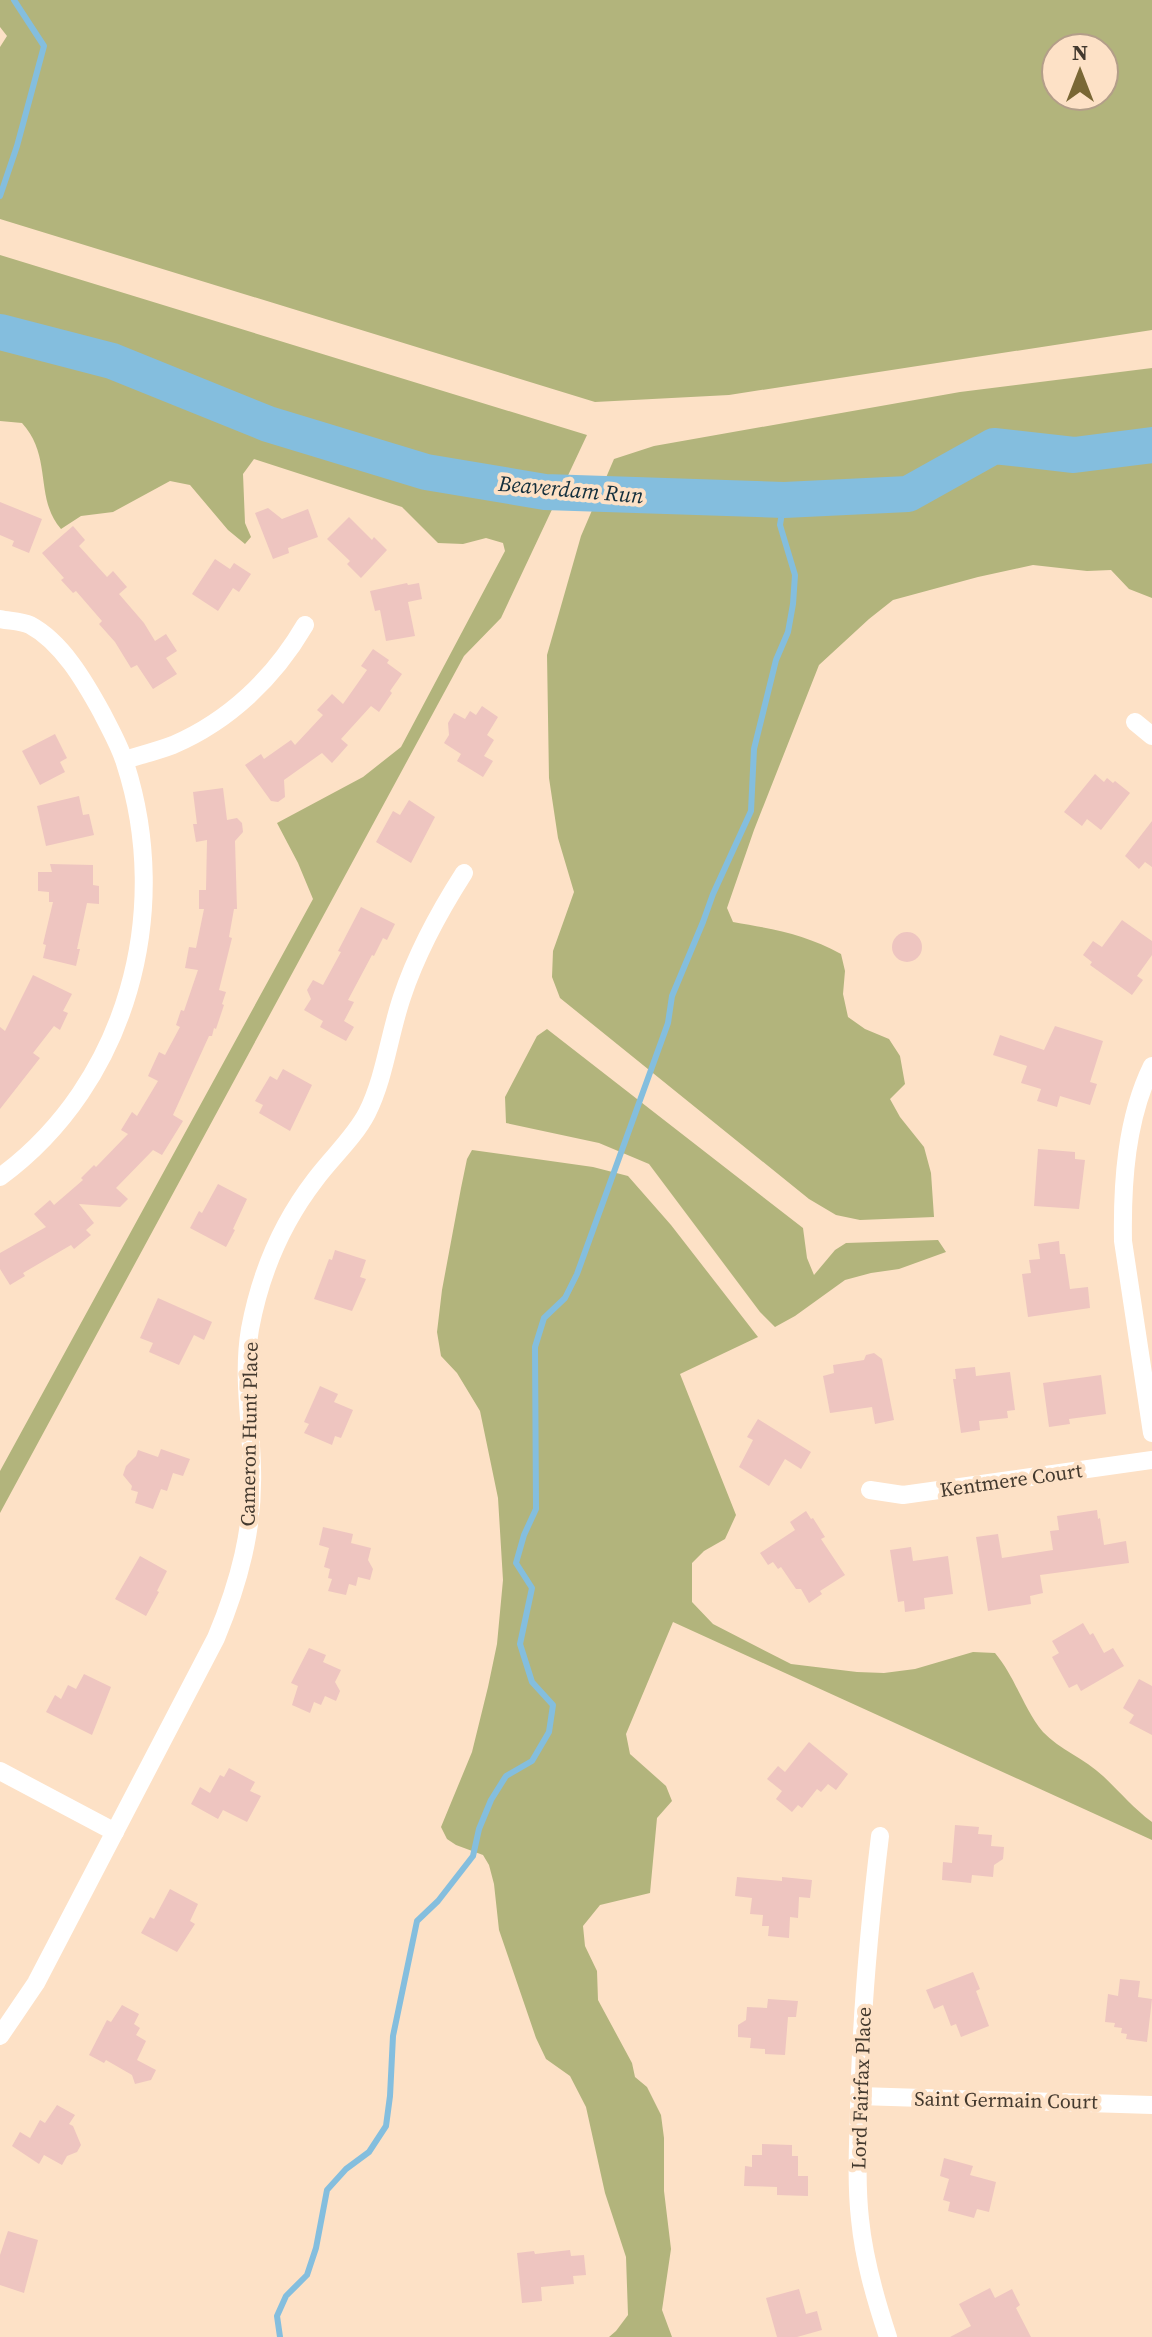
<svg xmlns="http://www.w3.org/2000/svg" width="1152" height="2337" viewBox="0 0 1152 2337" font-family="'Source Serif 4',serif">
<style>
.forest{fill:#b2b47c;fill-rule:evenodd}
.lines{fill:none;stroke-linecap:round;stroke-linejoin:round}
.stream{stroke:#84bede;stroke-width:6}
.river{stroke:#84bede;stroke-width:36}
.building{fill:#eec5c0}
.minor{stroke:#fff;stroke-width:18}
.labels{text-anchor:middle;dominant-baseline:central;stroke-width:8;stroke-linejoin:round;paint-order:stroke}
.street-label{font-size:20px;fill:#43392e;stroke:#fde1c6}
.water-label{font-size:22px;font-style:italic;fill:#122e3c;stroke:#fde1c6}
</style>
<rect width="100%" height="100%" fill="#fde1c6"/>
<g class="forest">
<path d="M0,0H1152V330L729,395L595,402L0,219V47L7,36L0,27ZM1056,48H1104V96H1056Z"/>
<path d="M0,255L587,435L501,618L464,656L0,1513V1471L313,899L298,863L277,823L363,777L401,747L505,551L503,543L486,538L463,544L438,543L402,507L254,459L243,474L245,523L251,537L245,544L228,530L190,485L170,481L113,512L81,516L61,529C34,498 53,457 22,423L0,421Z"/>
<path d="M1152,368V598L1129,589L1111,570L1087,571L1033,565L978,577L893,600L869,619L819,665L754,830L727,908L733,922C773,929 805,934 841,954L845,971L843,994L848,1017L865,1029L889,1039L900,1056L905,1084L890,1099L900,1117L924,1147L931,1173L934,1217L860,1220L836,1215L809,1199L560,998L552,977L553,951L574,892L558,838L549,778L547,655L581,536L614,459L654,446L960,392Z"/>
<polygon points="547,1029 803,1228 807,1258 814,1275 835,1250 846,1243 938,1240 946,1252 899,1269 871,1273 845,1280 795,1316 775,1327 760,1312 649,1164 599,1143 506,1123 505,1097 537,1036"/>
<path d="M472,1150L593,1167L628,1176L671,1225L758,1337L680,1374L736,1515L725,1539L704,1551L692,1563V1602L713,1624L791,1664L857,1672L884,1673L915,1669L973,1652L995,1653C1016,1678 1023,1708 1043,1732C1059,1749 1085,1759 1103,1776C1120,1792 1133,1808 1152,1822V1840L673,1622L626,1734L630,1754L666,1786L672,1801L657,1818L650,1893L600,1905L583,1926L585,1946L597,1971L598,2000L632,2063L635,2077L647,2087L661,2115L664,2138V2191L671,2249L662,2310L672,2337H609L616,2331L628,2315L626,2257L605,2193L586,2107L570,2076L546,2059L536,2038L499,1930L494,1884L489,1865L483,1855L456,1845L447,1839L441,1827L472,1752L488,1687L497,1644L503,1580L498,1498L480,1411L457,1373L441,1356L437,1332L442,1290L461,1188L467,1159Z"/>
</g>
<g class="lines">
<g class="stream">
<polyline points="0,196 17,146 44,46 14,0"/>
<polyline points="280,2337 277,2316 286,2296 307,2275 316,2248 327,2190 346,2169 369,2152 386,2126 390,2096 393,2036 417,1921 438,1901 473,1856 479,1829 491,1800 506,1776 532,1761 549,1732 553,1705 532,1682 520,1644 532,1588 516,1563 524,1535 536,1509 535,1347 544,1318 565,1298 577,1274 668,1023 672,996 703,922 713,894 751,811 754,749 776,660 788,632 793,604 795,575 780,525 784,500"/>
</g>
<polyline class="river" points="0,332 112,361 268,424 426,472 545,492 784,500 908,494 994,446 1074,455 1152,445"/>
</g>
<g class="building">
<polygon points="0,502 42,519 29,553 12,546 14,541 0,535"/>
<polygon points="268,508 282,519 308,509 318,537 288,548 289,553 273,559 255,513"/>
<polygon points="349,517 372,540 374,537 387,550 361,578 347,564 350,561 327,539"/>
<polygon points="73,526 85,540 79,546 107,577 113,571 127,587 119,594 144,623 155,641 166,634 177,651 166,658 177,674 153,689 137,665 131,668 115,642 99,624 102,621 76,591 73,593 61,580 64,578 42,553"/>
<polygon points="215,559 230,569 234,563 251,574 239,592 233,588 218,611 192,594"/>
<polygon points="407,583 408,585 419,583 422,599 408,602 415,636 386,641 380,610 375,611 370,591"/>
<polygon points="373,649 389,660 387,663 402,674 390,691 392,693 379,712 371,706 341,739 348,745 332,763 322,753 284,780 285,797 278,802 271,801 245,765 261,754 264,759 291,740 295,745 323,715 317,710 332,694 343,704 367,670 361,666"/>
<polygon points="482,706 498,717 487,735 494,740 484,756 493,761 483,777 457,761 461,754 444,743 449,735 448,723 454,713 465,719 470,711 476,715"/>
<polygon points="55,734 67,758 60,762 65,772 40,785 22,751"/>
<polygon points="1095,774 1104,782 1107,778 1113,783 1115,781 1130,793 1101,830 1087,819 1082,826 1064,812"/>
<polygon points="223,788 227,820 237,818 242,823 243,832 235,841 237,909 234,909 229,937 232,938 219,990 226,992 222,1004 224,1005 216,1029 214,1028 212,1036 209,1036 173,1115 183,1121 162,1155 153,1150 116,1188 128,1199 120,1207 79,1204 94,1223 86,1230 91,1235 74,1249 71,1245 23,1273 25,1276 10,1285 0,1269 0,1253 46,1227 34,1214 50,1200 54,1205 83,1180 81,1178 94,1165 96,1167 128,1134 121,1130 132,1112 137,1116 158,1081 148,1076 159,1052 165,1055 180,1027 176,1025 181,1010 184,1011 198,970 185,968 189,947 196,948 204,909 199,909 199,890 206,890 207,840 196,842 193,824 197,824 193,792"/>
<polygon points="79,796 83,815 89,814 94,835 46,846 37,806"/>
<polygon points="409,800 435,817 411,863 376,842 393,811 400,815"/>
<polygon points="1152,821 1152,867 1145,862 1139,869 1125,856"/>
<polygon points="50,864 93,865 93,885 99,886 99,904 87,903 77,949 80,949 76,966 43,958 46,945 43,944 53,902 49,902 49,892 38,891 38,872 52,872"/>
<polygon points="361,907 395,924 387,940 383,938 374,956 372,955 348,1000 354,1002 344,1021 354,1027 346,1041 320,1027 323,1021 304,1010 311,999 307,990 313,980 323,985 341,952 338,951"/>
<polygon points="1122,920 1152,941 1152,955 1137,976 1143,980 1132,995 1090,965 1092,962 1083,955 1093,941 1102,947"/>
<circle cx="907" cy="947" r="15"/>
<polygon points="33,975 72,994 63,1011 68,1013 60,1030 54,1026 33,1053 40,1058 0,1109 0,1027 5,1031"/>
<polygon points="1055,1026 1103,1041 1090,1082 1097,1084 1090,1105 1060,1096 1057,1107 1037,1101 1041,1089 1021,1083 1027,1066 993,1055 1000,1035 1044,1050"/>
<polygon points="283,1069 312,1085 290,1131 259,1113 263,1105 255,1101 270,1076 277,1080"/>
<polygon points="1038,1149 1075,1152 1075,1159 1085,1160 1079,1209 1034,1206"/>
<polygon points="218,1184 247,1199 233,1229 235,1230 226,1247 190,1228 199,1211 202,1213"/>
<polygon points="1059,1241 1060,1254 1065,1254 1070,1289 1088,1287 1090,1308 1028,1317 1022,1274 1031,1273 1029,1260 1040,1259 1038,1244"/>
<polygon points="335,1250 366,1260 360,1277 366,1279 352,1311 314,1299 329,1259 332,1260"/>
<polygon points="158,1298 212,1322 204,1340 194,1335 179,1365 149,1352 153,1343 140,1338"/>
<polygon points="874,1353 882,1359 894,1420 875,1424 872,1407 830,1413 823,1376 834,1373 833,1365 864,1360 866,1355"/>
<polygon points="975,1367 976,1376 1010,1372 1015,1410 1007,1411 1008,1418 979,1421 980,1430 961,1433 953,1379 956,1379 955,1369"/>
<polygon points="1101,1375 1106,1414 1069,1419 1070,1424 1049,1427 1043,1383"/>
<polygon points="320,1386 338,1394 334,1402 353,1410 341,1438 335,1436 332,1445 304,1433 309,1424 304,1422"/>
<polygon points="758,1419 811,1452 801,1469 785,1459 769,1486 739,1467 753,1440 747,1437"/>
<polygon points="161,1449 190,1459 183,1476 173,1473 167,1491 161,1489 153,1509 135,1503 138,1492 131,1490 132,1486 123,1475 126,1466 136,1456 138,1450 158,1457"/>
<polygon points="1097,1510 1098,1519 1100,1518 1104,1545 1126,1541 1129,1563 1040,1575 1043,1593 1030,1596 1031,1604 988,1611 976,1537 998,1534 1002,1558 1053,1550 1050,1531 1059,1530 1057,1516"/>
<polygon points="806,1511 811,1519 813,1518 825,1537 821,1539 845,1575 820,1591 822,1594 809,1603 801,1589 796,1589 781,1567 778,1569 773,1562 768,1565 760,1553 795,1530 790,1522"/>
<polygon points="323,1527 353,1534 351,1543 371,1548 368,1560 373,1569 370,1580 358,1577 356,1586 349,1584 346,1595 328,1591 332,1579 328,1578 330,1569 324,1567 329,1548 319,1545"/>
<polygon points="911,1547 913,1561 948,1556 953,1594 924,1598 925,1609 905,1612 904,1601 898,1602 890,1550"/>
<polygon points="140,1556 167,1571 157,1591 159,1592 146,1616 115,1599"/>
<polygon points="1083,1623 1090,1635 1093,1633 1104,1653 1113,1648 1124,1666 1081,1691 1077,1684 1069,1688 1052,1657 1059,1653 1052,1641"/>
<polygon points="309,1648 326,1655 323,1662 341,1670 335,1682 340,1691 336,1701 325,1696 321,1705 314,1702 310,1713 292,1705 298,1686 291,1683"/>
<polygon points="84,1674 111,1687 92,1735 46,1712 55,1695 61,1699 68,1685 76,1689"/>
<polygon points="1139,1679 1152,1686 1152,1735 1129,1723 1134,1715 1123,1708"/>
<polygon points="809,1742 848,1774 836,1790 828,1784 821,1792 817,1789 802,1808 798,1805 792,1812 776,1799 782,1791 767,1779 778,1766 785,1772"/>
<polygon points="229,1768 255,1782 250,1791 261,1796 247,1822 223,1810 218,1819 191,1804 200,1787 210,1793 220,1775 224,1777"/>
<polygon points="955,1825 979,1827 978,1834 992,1835 991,1846 1004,1847 1003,1859 994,1865 993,1877 972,1875 971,1883 942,1880 943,1862 952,1863"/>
<polygon points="737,1877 782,1881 782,1877 812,1880 810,1898 799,1897 798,1918 790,1917 789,1938 768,1936 769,1926 762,1926 763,1915 750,1914 752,1898 735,1896"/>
<polygon points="170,1889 198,1904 190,1921 195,1924 177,1952 141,1933 150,1917 154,1919"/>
<polygon points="973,1972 980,1989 976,1991 989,2026 961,2037 956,2024 951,2026 943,2005 934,2009 926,1990"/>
<polygon points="1120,1979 1140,1981 1138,1997 1152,1999 1147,2042 1126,2039 1127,2034 1121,2033 1122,2028 1114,2027 1115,2023 1105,2022 1108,1994 1118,1996"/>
<polygon points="768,1999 798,2001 796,2017 788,2017 785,2055 765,2054 765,2049 750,2048 751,2038 738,2037 738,2025 746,2020 747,2007 767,2008"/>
<polygon points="122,2005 139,2014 134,2024 140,2028 136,2035 146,2041 137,2060 156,2070 151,2080 135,2084 132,2075 106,2060 104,2063 89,2055 107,2020 111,2022"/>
<polygon points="57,2105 75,2115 69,2124 73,2126 81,2145 77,2152 67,2156 62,2165 44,2155 39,2164 12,2146 20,2132 30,2138 40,2120 45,2123"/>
<polygon points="762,2144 792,2145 792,2156 798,2156 798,2176 808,2176 808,2196 777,2195 777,2187 744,2186 745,2166 752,2167 752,2155 762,2155"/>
<polygon points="944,2158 973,2166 970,2175 996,2182 989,2212 977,2209 974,2218 948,2211 950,2202 943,2200 949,2179 940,2176"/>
<polygon points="8,2231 38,2240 24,2293 0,2285 0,2255"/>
<polygon points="570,2250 571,2256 584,2255 586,2275 573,2276 574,2284 541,2287 542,2301 522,2303 517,2253 534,2251 535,2254"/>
<polygon points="990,2288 995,2298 1012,2289 1020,2305 1016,2308 1031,2337 950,2337 971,2326 959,2304"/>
<polygon points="799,2289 806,2314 817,2311 822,2330 797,2337 777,2337 766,2298"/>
</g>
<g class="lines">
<g class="minor">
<path d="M0,619C9,621 21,621 30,625C62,642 85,682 102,713C110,729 120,746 125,763C173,911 128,1083 0,1177"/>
<polyline points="1135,722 1152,736"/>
<path d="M125,760C141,755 157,751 173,745C229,721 274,678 305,625"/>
<path d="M1152,1066C1126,1119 1122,1183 1123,1241L1152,1433"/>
<polyline points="870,1490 903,1495 1152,1460"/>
<polyline points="0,1771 115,1832"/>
<path d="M880,1836C869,1927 861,2018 859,2109C858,2146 856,2183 860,2219C864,2260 875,2298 888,2337"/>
<path d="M0,2036L36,1983L216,1638C239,1583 254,1528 252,1468C251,1421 242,1376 250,1329C260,1275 282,1223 315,1180C332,1157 354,1138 367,1113C385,1077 389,1035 402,997C417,952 439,912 464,873"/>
<polyline points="859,2096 1152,2105"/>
</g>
</g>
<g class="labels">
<g class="street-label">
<text transform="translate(249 1434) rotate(-89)">Cameron Hunt Place</text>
<text transform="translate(1011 1480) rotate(-8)">Kentmere Court</text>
<text transform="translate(861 2088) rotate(-88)">Lord Fairfax Place</text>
<text transform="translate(1006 2100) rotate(1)">Saint Germain Court</text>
</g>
<g class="water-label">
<text transform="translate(571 489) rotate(5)">Beaverdam Run</text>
</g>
</g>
<g transform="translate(1080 72)"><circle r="38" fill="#fde1c6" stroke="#b39e89" stroke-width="2"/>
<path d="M0-6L14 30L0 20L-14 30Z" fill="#796735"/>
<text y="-12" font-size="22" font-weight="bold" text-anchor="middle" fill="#43392e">N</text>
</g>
</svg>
